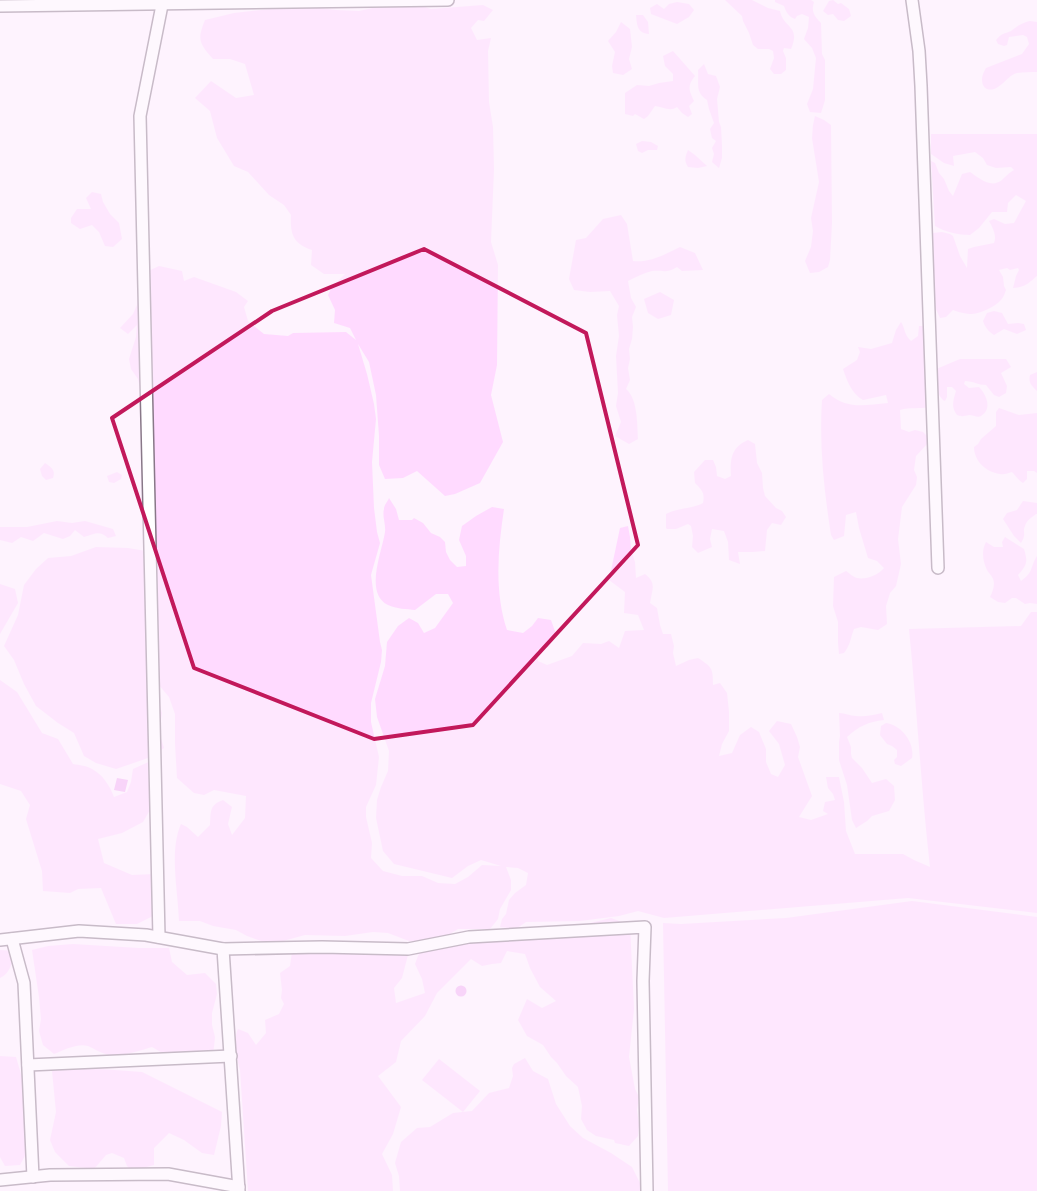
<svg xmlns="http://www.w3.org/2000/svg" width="1037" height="1191" viewBox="0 0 1037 1191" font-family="'IBM Plex Serif',serif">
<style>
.green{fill:#ffdaff}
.water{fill:#f2aff3}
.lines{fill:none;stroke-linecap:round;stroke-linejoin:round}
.minor-casing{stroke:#887888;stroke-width:14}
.minor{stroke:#fff;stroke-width:11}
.marked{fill:none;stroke:#c2185b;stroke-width:4;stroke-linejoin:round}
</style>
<rect width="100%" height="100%" fill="#fef3fe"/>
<g class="green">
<path d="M725,0H752L768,8L780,11C784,29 801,25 791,49L784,48L783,51L786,58V70L781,74H774L770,69L774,58L773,51L769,49H758L753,45L749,33L743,21L742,16Z"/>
<path d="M775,0H811L814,2C811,11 814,16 821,23L822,54L825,60V100L821,113L810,112L807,104L813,89L816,58L812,48L804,39L808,28L809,17L802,14L797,16L795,19C789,17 786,12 784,6L775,2Z"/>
<polygon points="833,0 838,4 841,3 849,9 851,16 844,21 838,20 833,14 828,15 823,11 829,1"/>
<polygon points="677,2 689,4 694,10 689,17 677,24 651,14 650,8 657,4 664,9 669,4"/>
<path d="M416,4L431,9L483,5L493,10L484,21L478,20L471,28L477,40L491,38L488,51L489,102L493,127L494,169L491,242L498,265L497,365L491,395L503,442L480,483L455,494L445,496L417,471L403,478L385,479L379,465V436L376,395L369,362L358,344L367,374L374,404L376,419L372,462L374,508L377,532L380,543L371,575L380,642L382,650L381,662L371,703V722L379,757L376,785L366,807V817L372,843L371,858L383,871L402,876H422L438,883L455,884L468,877L482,865L501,866L481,860L468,866L452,878L394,864L383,851L376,818L377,800L381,787L388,771L389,751L377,717L375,699L385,666L387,642L398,626L409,618L418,623L424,633L435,628L453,603L448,594H436L415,610C407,609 396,609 388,605C364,593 382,552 385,532C386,525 382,516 384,509C384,505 388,501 389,498L396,509L399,520H412L414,518L423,523L431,533L440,537L445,542L446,552L450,560L457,567L466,566V556L459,540L462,526L476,516L492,507L504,509C498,549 494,591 507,630L523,633L532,626L538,618L551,620L556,634L549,647L537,650L538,661L547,665L572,656L583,643L601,644L609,641L619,648L625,631L644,630L638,615L624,613L625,592L609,580L620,528L628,526L630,537L631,550L635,562L636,578L645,574C657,583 652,590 650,603L657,608L660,625L663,634H671L674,646L673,653L676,666L689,660L698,658C712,667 713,668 713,685L720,683L727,693L729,712V731L722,744L719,756L732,753L740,735L751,727L759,732L766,749V762L771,774L778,777L785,765L779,744L769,731L777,721L791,724L797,737L800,747L798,757L812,796L799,817L811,820L828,814L823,811L825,802L835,800L833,794L828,788L826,777H839L844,802L846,831L855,854H903L914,860L930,867C921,788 917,708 909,629L1021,626L1031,612H1037V913L908,898L664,918L638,911L619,916L580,921L526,922L516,929L500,927L502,919L506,914L509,900L515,893L526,885L528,873L518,868L506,867L511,880V890L500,909L498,919L490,929H458L445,937L430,942L409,941L388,933L373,932L345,936L305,935L283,941L264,942L247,936L236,930L213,926L200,921H179C178,891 169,851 181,824L187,827L198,837L210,825C211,812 209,805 223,800L232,807L228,824L232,835L245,818L246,796L214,790L204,795L194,793L177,778L175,744V714L169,697L158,684L156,693L162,713L159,732L164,748L151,757L116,769L96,763L84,756L74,733L58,723L36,706L24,684L14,660L4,646L18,615L24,585L36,569L48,558L71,556L96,547L128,548L146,551L148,531L141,509L146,498L145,413L138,379L131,369L129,359L136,337L137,325L128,334L120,328L133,314L137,305L142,274L159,266L182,271L184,281L194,277L236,292L248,301L244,307L248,321L264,334L288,336L293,333L346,332L356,340L350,328L334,323L335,310L328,295L332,287L345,274H324L311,265L312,250C293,244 290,234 291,215L284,205L269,195L248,172L234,166L217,138L210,111L195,98L211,81L236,98L254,95L245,64L230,59H213C199,43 197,40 205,20L234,13L270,9L320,8L336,10L359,11L377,7Z"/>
<path d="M636,15H643L648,22L649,34C637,33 637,25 636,15Z"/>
<path d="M1030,21L1037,22V72C1031,72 1023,72 1017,73C1007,75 999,93 987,89C983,87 982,83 982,79C982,75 984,72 986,68L1022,54L1029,44L1027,37L1023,35L1009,37L1007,45L1004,46L998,44L996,40C1002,33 1004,34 1011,31C1018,26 1021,23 1030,21Z"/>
<polygon points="621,22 630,29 632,47 629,59 632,69 623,75 613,73 612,66 615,52 608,41 616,32"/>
<path d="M673,51L695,76C687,86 689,90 694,101L689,106L692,114L688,117L682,113L677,107C670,112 663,107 655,106L648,116L644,119L635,114L633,116L625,114V93L637,85L649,86L659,83L673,81V74L665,66L663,56Z"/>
<path d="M704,64L708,74L716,76L720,87L717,99L719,122L721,127L722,146V158L719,168L712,162L714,154L712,148L716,141L712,138L710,129L714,123L709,109L707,100C695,92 699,84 698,70Z"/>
<polygon points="815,116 824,120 831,125 832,223 830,260 828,267 819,272 810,273 805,261 811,247 813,231 811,218 819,182 812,138 813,125"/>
<path d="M931,134H1037V276C1035,277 1033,280 1031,281C1026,286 1019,288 1013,288L1016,276L1019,270L1018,268L1010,270L1007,268L999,270L1003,277L1004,286L1006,290C1005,293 1003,298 1001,300C995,307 981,313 972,314C966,314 958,312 953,310L946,317L940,318L935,307L933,233L942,232L950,234L953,236L960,256L967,268L968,249L974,247L994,243C997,236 993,228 989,221L994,219L1005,224L1014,223L1026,201L1016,195L1008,203L1007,212H992L979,228L970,235C959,235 945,232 935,226L931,161L935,163L939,173L944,179L949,191L953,196L962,174L970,172C979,178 991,189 1002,180C1007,175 1008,174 1014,170L1011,167L996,168L987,165L983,158L975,152L953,156L954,166L944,163L931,154Z"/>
<polygon points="642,141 651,142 658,146 657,150 648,150 642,153 638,151 636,144"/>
<path d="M688,150L695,155L707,166L698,168L688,167C684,161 685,157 688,150Z"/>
<polygon points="92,192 101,194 103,202 110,214 119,223 122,239 113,247 105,246 99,232 92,225 80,229 71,223 71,218 77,209 91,209 86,198"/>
<path d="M621,215L627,224L633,261C650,263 666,254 680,247L695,253L703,270L682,271L677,267C665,274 664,270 652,271C644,273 636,277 628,281L631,298L636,307L632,317L633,327L632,339L629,349L630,359L628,368L630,380L626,389C638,399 637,424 638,439L629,444L615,436L621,422L616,406L618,393L616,356L619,336L617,315L619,306L610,291L590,292L574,290L569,279L576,240L586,238L603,219Z"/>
<polygon points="660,292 674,300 671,315 658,319 648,313 644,299"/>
<path d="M994,311L1002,313L1008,324L1018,323L1024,324L1026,330L1017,334L1004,329L994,335C988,331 985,327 983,321L987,313Z"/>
<path d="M901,322C906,330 903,333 911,341L918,336L919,326H924L930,345V407C919,409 910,407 900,410L901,429L909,432L915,430L923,432L927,436L928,443L916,456L914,470L917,477L916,485L902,507L898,539L901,564L896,586L890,593L886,606L887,624L878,630L861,627L854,629C850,639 851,644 844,653L839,654L838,643V622L833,606L834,577L846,571C849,573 853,577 857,578C866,580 878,575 884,568L877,561L868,558L859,528L856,512L846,515L844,536L834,540L831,535C824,490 819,445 822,400L829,394C848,410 865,405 888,403L886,395L863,400C852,394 847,381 843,369L857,360L860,352L858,347L871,349L892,343L896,330Z"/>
<path d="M960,359H1006L1011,367L1001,373L1007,386L1006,393L999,397L994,395L986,385C978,385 973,381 965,381L964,384L969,388L979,387C986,394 993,409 981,416C978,418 973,415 969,415C964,416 962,417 957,415C951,407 953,401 956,391L952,387H947V397L945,401L943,400C935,392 934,381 934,370Z"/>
<path d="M1037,372V391C1032,386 1028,383 1030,375Z"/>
<path d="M999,408L1019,415L1037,413V473L1034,471H1027V479L1023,483C1018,480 1016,476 1012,472C1008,473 1004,475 1000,474C986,472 974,461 974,447L978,444L981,439L996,426V412Z"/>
<path d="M748,440L755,444L757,463L762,473L763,488L765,496L776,508L782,511L786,517L781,525L772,523L767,530L765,551L753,552H738L740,564L729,560L728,542L724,531L712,529L710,539L712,547L698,553L692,547L693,536L691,526L688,524L676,529H667L666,528V514C677,508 692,509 703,503C705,493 702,490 695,483L694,472L705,460H713L716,467L717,476L725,479L731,476C730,460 731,447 748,440Z"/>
<path d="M45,463C51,467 56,470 53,478L46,480L42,476L40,469Z"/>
<polygon points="117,472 122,475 121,479 114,483 109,482 107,476"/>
<path d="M1023,501L1037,503V514H1036C1032,517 1026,521 1025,526C1022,533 1027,533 1021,543L1014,536L1003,519L1007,513L1017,510Z"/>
<path d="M57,521L72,523L85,521L113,529L116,536L108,538C99,530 95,534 84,537L75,530L70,536L63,539L44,533L33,541L21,537L12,543L0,540V527H27Z"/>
<path d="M1005,537L1024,549C1028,562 1027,565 1018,575L1021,581C1034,572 1030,567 1037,556V604L1030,603L1025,604L1016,598H1012L1005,603L998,602L990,597C993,591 996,583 992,577C991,575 988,572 987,570C983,562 981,551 986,542L994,547H1003L1002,542Z"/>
<polygon points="0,584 15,589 18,603 0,634"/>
<path d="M0,680L17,692L42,733L58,739L73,764C79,765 87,766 92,769C103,775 110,786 114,797L127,792L131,782L133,769L153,760L154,803L143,822L122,833L98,839L104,863L132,875L155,874L157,914L137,924H116L101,888L78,889L70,893L43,891L42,871L26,819L30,805L21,791L0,784Z"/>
<path d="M839,713C845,713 850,716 856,716C865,717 873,715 882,713L884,720C868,722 859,726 847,737L851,747V754L852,758L862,768L872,783L886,779L894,786L895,800L889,811L872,816L867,821L856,828L852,820L847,785L839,760V742L840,736Z"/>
<path d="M886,723C901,725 915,742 912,758L901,766L895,764L894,760L897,757V750L892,746L887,744L880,735L881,726Z"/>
<polygon points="912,901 1037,917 1037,1191 668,1191 663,923 681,924 786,918"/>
<path d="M611,918L630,925L634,1009L629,1057L635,1089L639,1097L637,1110L639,1124L638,1136L629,1146L615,1143L614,1140L596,1136L587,1130L581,1119L582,1106L578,1087L566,1076L557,1063L551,1057L543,1045L527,1036L518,1020L527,999L542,1008L556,1001L540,987L530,968L525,954L507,951L501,963L492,964L482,966L471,959L437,993L425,1016L401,1041L396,1062L378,1076L401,1107L393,1134L382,1154L392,1175L393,1191H248L240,1070C237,1061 233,1038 238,1029L248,1033L256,1045L266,1033L265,1020L279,1014L284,1004L281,998L282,990L280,973L290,966L292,952L310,942L323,940L409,951L402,978L394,988L396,1003L425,993L422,979L415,964L421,948L535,931L559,925L578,926Z"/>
<path d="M73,944L139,948H169L172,962L187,975L205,973L216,984L217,994L212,1013V1025L215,1037L213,1056L173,1059L152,1047C142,1050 120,1057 110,1055C102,1054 95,1049 88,1046C77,1043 64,1050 54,1054L43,1045L39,1031L41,1019L39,997L32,950L48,946Z"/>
<path d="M0,950L15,951C13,961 10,974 0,978Z"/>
<polygon points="0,1056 16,1057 21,1074 33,1086 27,1116 26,1154 20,1165 5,1166 0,1157"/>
<polygon points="525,1058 533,1071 548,1079 556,1104 570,1126 583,1138 611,1153 632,1167 644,1191 400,1191 399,1176 395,1163 401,1142 417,1128 430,1127 453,1113 472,1111 489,1093 509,1088 513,1076 512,1068 514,1064"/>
<polygon points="439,1059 480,1091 463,1112 422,1080"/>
<polygon points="60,1066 142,1072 222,1112 221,1126 214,1155 202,1153 184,1140 169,1133 154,1148 154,1165 132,1171 127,1166 124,1158 112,1153 106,1155 94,1169 69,1166 55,1152 50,1140 56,1112 52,1071"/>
</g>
<g class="water">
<polygon points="117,778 128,780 125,792 114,790"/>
<circle cx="461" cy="991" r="5.5"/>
</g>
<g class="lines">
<defs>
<g id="minor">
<polyline points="912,0 919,51 921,86 938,568"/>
<polyline points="0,6 448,0"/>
<polyline points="159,937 140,116 163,0"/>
<polyline points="12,939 24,983 33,1177"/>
<polyline points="0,940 79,931 146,935 223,949 239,1191"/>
<polyline points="223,949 322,947 408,949 469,937 645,927 643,981 647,1191"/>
<polyline points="28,1065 231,1056"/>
<polyline points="0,1180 50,1175 168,1174 239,1187"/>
</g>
</defs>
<use href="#minor" class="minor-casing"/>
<use href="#minor" class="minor"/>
</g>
<path d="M0 0H1037V1191H0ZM424,249L586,333L638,545L473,725L374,739L194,668L112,418L272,311Z" fill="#fef3fe" fill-opacity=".55" fill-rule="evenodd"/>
<path class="marked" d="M424,249L586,333L638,545L473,725L374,739L194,668L112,418L272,311Z"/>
</svg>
